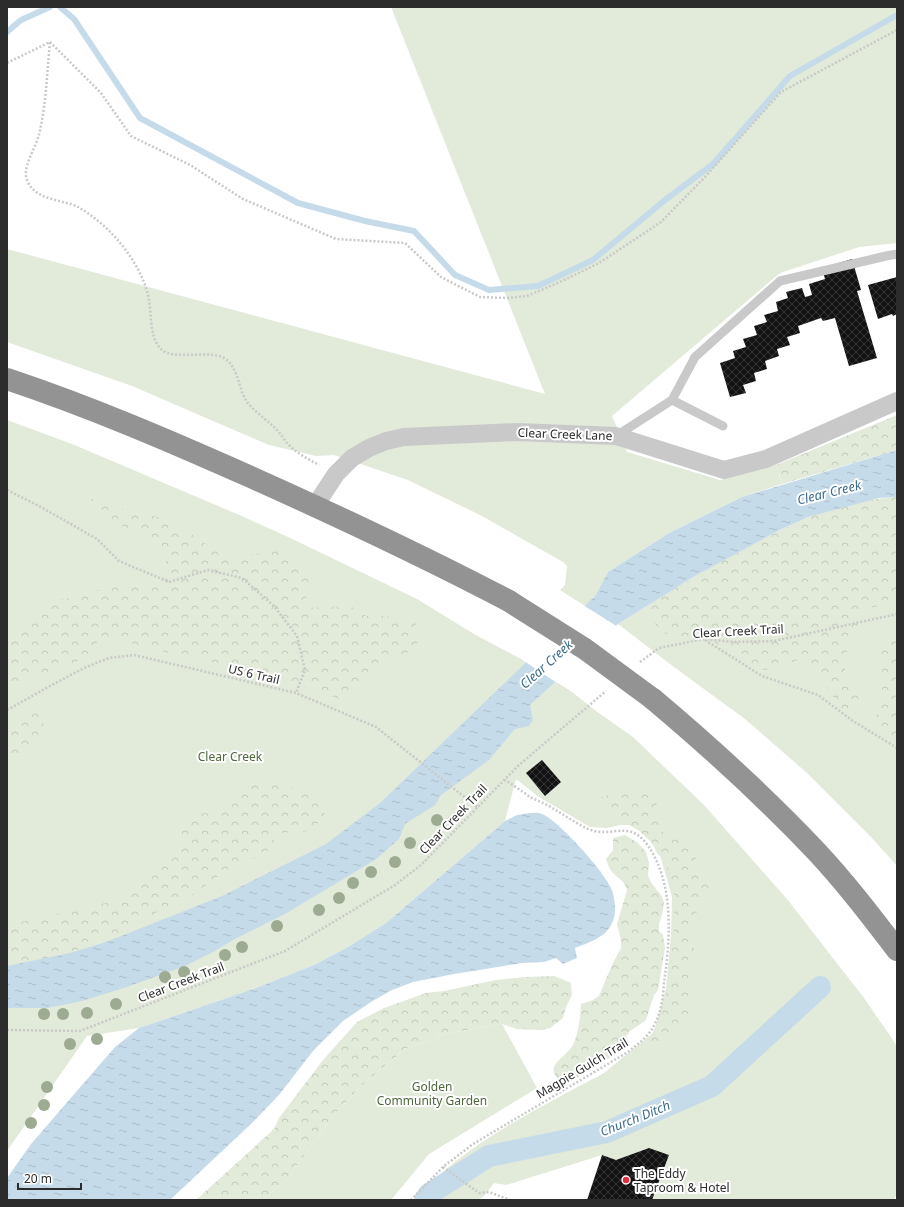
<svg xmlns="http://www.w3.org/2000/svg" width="904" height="1207" viewBox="0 0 904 1207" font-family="'Noto Sans',sans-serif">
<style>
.green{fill:#e2ead9}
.forest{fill:url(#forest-crowns)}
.water{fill:url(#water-ripples)}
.pier{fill:#fff}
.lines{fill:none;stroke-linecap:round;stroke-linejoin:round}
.stream{stroke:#c6dbe9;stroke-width:6}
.canal{stroke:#c6dbe9;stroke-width:22}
.building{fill:url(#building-cross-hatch)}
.path{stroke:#c9c9c9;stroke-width:2.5;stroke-dasharray:2 2;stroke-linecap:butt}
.lane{stroke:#c9c9c9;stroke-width:9}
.street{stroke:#c9c9c9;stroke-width:18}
.highway{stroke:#939393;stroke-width:22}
.highway-bridge{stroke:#939393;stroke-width:22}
.tree{fill:#9eab93}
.poi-dot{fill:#e0323c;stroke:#fff;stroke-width:1.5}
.labels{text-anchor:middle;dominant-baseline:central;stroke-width:4;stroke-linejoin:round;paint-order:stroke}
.street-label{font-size:12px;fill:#2c2c2c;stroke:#fff}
.park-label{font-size:12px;fill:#4f663b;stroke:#fff}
.poi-label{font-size:12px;fill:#2c2c2c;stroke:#fff;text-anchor:start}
.water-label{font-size:13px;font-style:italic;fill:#3d6c8b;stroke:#fff}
</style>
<defs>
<pattern id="forest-crowns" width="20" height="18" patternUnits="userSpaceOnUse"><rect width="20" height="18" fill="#e2ead9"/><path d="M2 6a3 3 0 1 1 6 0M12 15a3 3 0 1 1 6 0" fill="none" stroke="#c2c9ba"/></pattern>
<pattern id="water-ripples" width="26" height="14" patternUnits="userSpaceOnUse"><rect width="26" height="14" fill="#c6dbe9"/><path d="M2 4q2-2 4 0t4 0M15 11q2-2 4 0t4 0" fill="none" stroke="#aabcc8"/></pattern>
<pattern id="building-cross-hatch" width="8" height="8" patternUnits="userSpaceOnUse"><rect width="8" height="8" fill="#131313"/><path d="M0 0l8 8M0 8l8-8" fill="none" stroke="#363636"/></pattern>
</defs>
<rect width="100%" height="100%" fill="#fff"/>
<g class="green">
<polygon points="391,7 897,7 897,243 859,247 780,273 612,416 627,452 720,480 776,465 782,484 742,497 669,533 608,572 595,596 585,606 560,590 565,585 567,566 563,562 482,516 408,480 334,455 316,456 269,445 132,386 7,342 7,249 545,394"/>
<path d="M7,420L72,444L237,514L286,536L417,599L474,634L521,659L572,692L596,711L633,737L704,805L787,899L864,998L895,1043L897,1047V1193L894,1200H652L669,1155L649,1148L616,1160L602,1155L506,1185L494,1183L485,1195L479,1200H417C423,1192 430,1184 437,1177C485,1134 548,1103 604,1073L654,1032L666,988L671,936L672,897L660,855L646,834L629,825H620L607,828L590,827L539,797L516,779L505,821L386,923L348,947L314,965L256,988L139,1028L87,1036L7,1151Z"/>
<polygon points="897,497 897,866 872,838 807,773 745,719 674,667 618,624 695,576 730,556"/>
<polygon points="502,1024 537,1088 429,1154 391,1200 263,1200 288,1178 332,1117 360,1087 405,1049 445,1034"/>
</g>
<g class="forest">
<polygon points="897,415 897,450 782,484 776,465"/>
<path d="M893,497H897V602L870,608L860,612L856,634L847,651L844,666L849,680L860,694L859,715L842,709L812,666L801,659L771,670L753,669L719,646L703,632L681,638L664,633L653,622L650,612V604C683,583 716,564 750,546C769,536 788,526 808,517C831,508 868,499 893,497Z"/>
<path d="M93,499L119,509L141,511L178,525L224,557L257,554L274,547C285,555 311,572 316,584L306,595L308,608L350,606L366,616L380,615L416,623L419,642L407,653L391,659L370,670L361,684L337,699L322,690L296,685L228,666L143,647L133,644L128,639L110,638L99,639L92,650L82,659L48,673L37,675L27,674L15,688L7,694V636L11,635L43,610L59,600L83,595L115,584H139L164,587L166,559L161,544L147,535L112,523L85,503Z"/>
<polygon points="897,641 897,737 888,736 872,726 877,714 883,684 880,650 891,642"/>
<path d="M40,711C48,728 40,745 25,755C20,759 13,761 7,763V727Z"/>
<polygon points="258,779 278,782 294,789 318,792 325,815 311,831 279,833 266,853 228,869 193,895 158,911 139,924 70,953 7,967 7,925 115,901 146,877 174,858 182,835 178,818 205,813 221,817 229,797"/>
<polygon points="641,788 648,791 654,798 658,808 660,828 666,836 683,842 690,852 694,855 702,869 709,889 705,900 692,919 690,928 693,940 694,949 690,980 691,1012 686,1023 681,1028 668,1040 657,1047 653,1046 651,1038 654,1029 658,1027 661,1021 665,996 670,985 671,956 674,940 674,892 669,887 667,864 657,853 652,843 633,825 618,822 607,813 600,798 624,789 634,790"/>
<path d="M625,835L638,843L646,852L649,863L648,876L652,884L661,895L664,902L663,911L659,924V931L663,935L665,948L658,990L654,995L646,1020L629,1032L615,1055L591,1068L573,1081L568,1083L561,1082C542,1065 565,1059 573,1045C579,1032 580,1018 581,1004L593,1000L599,996L612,965L621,948V941L617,924L627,890C624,880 618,878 612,872C609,869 608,864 606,859L613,850V838Z"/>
<polygon points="554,976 571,983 572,995 566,1007 563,1018 550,1028 541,1030 517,1029 502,1024 445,1034 405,1049 360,1087 332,1117 288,1178 263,1200 196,1200 274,1129 279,1118 323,1060 357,1022 384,1008 426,993 444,991 496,980 526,977"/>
</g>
<g class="water">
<polygon points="897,450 897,497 879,498 808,517 780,530 695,576 618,624 530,705 533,720 529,726 515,729 489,760 441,795 435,805 405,824 399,839 375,860 285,914 235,939 213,952 185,966 127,987 82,1001 48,1008 7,1008 7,966 70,953 106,942 222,896 326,844 380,803 595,596 608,572 669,533 742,497"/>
<path d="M530,813C533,813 538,812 542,814C559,821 605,872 612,890C615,900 617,913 612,923C607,937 588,943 575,948L577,958L563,964L556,958L544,962L522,963L454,974L413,982L392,990L371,1002L343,1021L313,1051L279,1095L251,1124L170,1200H7V1178L31,1144L115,1047L139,1028L256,988L314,965L348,947L386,923L505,821L517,815Z"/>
</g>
<polygon class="pier" points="583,605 618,627 557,683 524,661"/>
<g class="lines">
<g class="stream">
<polyline points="60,7 74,19 140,118 298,203 365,221 414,231 455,275 489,290 538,286 593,260 665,200 713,164 790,76 897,15"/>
<polyline points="7,32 21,20 50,7"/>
</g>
<polyline class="canal" points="425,1200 429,1194 489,1156 607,1132 712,1086 820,987"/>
</g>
<g class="building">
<polygon points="852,259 861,290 857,291 877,358 849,366 835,318 823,321 821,318 798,326 800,333 787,337 790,345 777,349 779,356 765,361 767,369 754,373 756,381 743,385 746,393 730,397 720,363 735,358 733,351 746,347 743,339 757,335 754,326 767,322 764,315 778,311 776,302 788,298 786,292 802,288 805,297 812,295 809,284 825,279 822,268"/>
<polygon points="897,277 897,314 893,316 892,314 878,319 868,285"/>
<polygon points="542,760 561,782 545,796 526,773"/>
<polygon points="649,1148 669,1155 652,1200 587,1200 602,1155 616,1160"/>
</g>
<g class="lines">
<g class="path">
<polyline points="50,42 101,93 131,136 190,165 243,199 336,239 405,243 441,277 480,297 507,298 527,296 560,282 599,263 661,222 705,177 781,92 897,30"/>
<path d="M7,63L50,42C47,73 46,105 39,135C35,149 22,168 27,180C35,201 62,199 78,207C92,215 105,226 116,238C130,254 143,274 148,295C152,311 149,334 159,347C172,364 213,346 228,361C239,372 239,390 247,402C255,412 267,420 276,429C280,433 283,438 287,443C296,453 308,459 319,465"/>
<polyline points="7,490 39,506 97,539 119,561 169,582 208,570 242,578 274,606 297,636 305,670 296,693"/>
<polyline points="705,640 762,676 818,695 853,721 897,748"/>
<polyline points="640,662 659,648 704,639 734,642 774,641 897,614"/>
<polyline points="7,710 50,686 84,668 109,658 134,655 296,693 376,727 477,807"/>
<polyline points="7,1030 80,1031 285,951 395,885 421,865 519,765 606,691"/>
<polyline points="443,1167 479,1193 489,1192 510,1200"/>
<path d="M411,1200L443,1167L473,1144L628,1052C639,1043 651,1035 656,1021C662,1009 663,996 664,983C670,941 674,890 652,852C648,845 643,838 636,834C623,826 606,836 591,830C578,825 566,816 554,809C547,804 538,801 530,797C522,791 513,785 505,780"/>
</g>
<g class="lane">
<polyline points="672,400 723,426"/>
<polyline points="616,436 672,400 695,357 780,281 886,256 897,254"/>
</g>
<polyline class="street" points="315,506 336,474 352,458 369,448 386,441 404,437 517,432 616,436 724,470 766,459 897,401"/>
<g class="highway">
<path d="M7,379C91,407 172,442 253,478C340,517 425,557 509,601"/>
<path d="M653,699C710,747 765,797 816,851C845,882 871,916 897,950"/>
</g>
<polyline class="highway-bridge" points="509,601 585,649 653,699"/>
</g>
<g class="tree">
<circle cx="437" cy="820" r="6"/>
<circle cx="410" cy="843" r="6"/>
<circle cx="395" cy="862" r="6"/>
<circle cx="371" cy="872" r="6"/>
<circle cx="353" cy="883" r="6"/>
<circle cx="339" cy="898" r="6"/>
<circle cx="319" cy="910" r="6"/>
<circle cx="277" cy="926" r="6"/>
<circle cx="242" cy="947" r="6"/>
<circle cx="225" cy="955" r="6"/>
<circle cx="184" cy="972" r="6"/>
<circle cx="165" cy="977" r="6"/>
<circle cx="116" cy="1004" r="6"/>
<circle cx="87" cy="1013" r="6"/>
<circle cx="44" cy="1014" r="6"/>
<circle cx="63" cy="1014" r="6"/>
<circle cx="97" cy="1039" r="6"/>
<circle cx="70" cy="1044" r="6"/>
<circle cx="47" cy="1087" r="6"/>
<circle cx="44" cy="1105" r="6"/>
<circle cx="31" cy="1123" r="6"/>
</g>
<circle class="poi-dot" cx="626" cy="1180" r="4"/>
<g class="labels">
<g class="street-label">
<text transform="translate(565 434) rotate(2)">Clear Creek Lane</text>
<text transform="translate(738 631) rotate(-3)">Clear Creek Trail</text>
<text transform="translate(254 674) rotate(13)">US 6 Trail</text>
<text transform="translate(453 819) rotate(-46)">Clear Creek Trail</text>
<text transform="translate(181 982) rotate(-21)">Clear Creek Trail</text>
<text transform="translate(582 1068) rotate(-31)">Magpie Gulch Trail</text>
</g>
<g class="park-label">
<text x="230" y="756">Clear Creek</text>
<text x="432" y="1086">Golden<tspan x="432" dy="14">Community Garden</tspan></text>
</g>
<g class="poi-label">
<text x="634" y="1173">The Eddy<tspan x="634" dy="14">Taproom &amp; Hotel</tspan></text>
</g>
<g class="water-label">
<text transform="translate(829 492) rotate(-14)">Clear Creek</text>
<text transform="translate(546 664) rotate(-42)">Clear Creek</text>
<text transform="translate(635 1118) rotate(-22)">Church Ditch</text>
</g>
</g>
<rect width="904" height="1207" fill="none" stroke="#2c2c2c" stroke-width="16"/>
<path d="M18 1183v6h63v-6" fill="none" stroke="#2c2c2c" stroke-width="2"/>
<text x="24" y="1183" font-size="12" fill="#2c2c2c" stroke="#ffffff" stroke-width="3" paint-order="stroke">20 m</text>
</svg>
